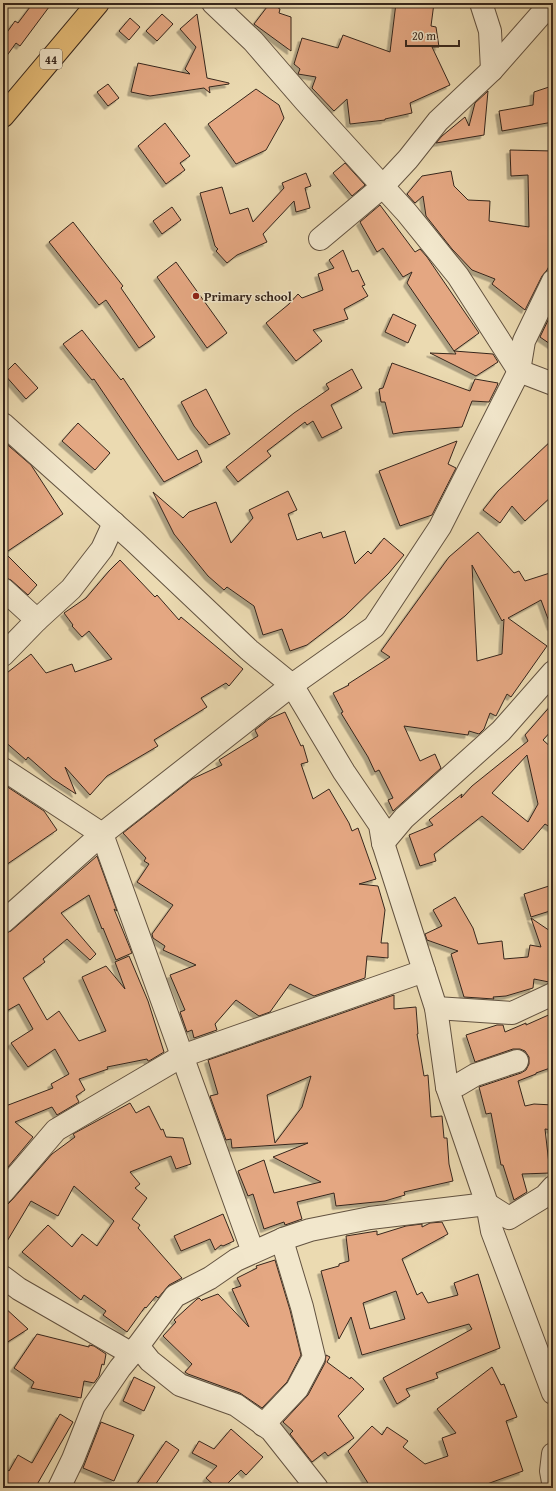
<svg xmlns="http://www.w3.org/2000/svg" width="556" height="1491" viewBox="0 0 556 1491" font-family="'Gentium Book Plus',serif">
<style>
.building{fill:#e4a782;stroke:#36261c;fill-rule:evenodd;filter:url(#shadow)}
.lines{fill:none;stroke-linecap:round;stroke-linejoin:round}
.minor-casing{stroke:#635341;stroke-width:24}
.major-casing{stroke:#36261c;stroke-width:24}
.minor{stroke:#f2e7cc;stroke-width:22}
.major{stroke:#e6bd78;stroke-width:22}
.poi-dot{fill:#8f2418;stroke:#f2e7cc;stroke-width:1.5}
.labels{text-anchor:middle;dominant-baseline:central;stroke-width:3;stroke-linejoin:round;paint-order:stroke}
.shield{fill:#f2e7cc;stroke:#6e6051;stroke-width:1}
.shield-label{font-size:12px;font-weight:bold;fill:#36261c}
.poi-label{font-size:13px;font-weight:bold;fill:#36261c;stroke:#f2e7cc;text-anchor:start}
</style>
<defs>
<filter id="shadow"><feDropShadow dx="-3.5" dy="3.5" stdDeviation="0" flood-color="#0004"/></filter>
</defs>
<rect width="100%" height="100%" fill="#ebdab1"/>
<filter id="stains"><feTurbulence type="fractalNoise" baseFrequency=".005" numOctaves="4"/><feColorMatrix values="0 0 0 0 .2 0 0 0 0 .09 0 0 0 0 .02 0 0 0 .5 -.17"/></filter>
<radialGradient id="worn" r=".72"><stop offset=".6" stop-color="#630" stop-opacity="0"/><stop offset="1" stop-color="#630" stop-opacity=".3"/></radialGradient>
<g class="building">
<polygon points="33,3 52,3 20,46 16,43 3,61 3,38 15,21 18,23"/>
<polygon points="270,3 280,9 279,13 291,17 291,51 254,24"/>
<polygon points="396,3 434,3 431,26 436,27 439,47 432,47 450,85 410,103 412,113 385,119 385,120 350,124 347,99 334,111 312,88 316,77 298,74 300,69 294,64 302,38 338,48 343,35 390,52"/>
<polygon points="162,14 173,24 157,41 146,31"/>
<polygon points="197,14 207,78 229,83 229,84 209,87 210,93 204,88 150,96 131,92 138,63 190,74 185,69 196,47 180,29"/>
<polygon points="130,18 140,27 129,40 119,31"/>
<polygon points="108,84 119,98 108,106 97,92"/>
<polygon points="549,87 553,108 553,122 502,131 499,111 533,105 534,92"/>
<polygon points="256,89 279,105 284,118 266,150 236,164 208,124"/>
<polygon points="488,91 484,135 436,143 442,136 465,117 469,126 475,103"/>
<polygon points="165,123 190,156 180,163 185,170 166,184 138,146"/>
<polygon points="510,150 553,151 553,259 547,270 542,276 525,310 492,284 495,279 472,270 452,249 426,216 423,196 415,203 407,194 422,176 451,171 454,186 468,200 490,201 489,221 529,227 528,175 511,176"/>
<polygon points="345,163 365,185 352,196 333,173"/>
<polygon points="306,173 311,186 305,188 310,208 296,212 294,201 263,234 267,242 237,255 227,263 216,251 218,249 215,246 200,193 222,187 230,214 248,208 253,222 284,188 282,183"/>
<polygon points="380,205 415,252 420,249 427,257 479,333 454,351 407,283 412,272 403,277 383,248 377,252 360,222"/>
<polygon points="172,207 181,220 162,234 153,221"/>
<polygon points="73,222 123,286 121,288 155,337 139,348 106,300 99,305 49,242"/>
<polygon points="343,250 352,272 358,270 365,285 362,286 368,296 344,309 348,319 313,330 322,341 296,361 266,323 289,304 298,294 302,298 323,290 318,274 334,268 329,260"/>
<polygon points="176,262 227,333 207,348 157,277"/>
<polygon points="553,310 553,346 540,337"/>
<polygon points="393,314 416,325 408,343 385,332"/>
<polygon points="82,330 121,380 123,378 178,460 197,450 202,462 164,482 94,379 92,380 63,344"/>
<polygon points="454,351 493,354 498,362 476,376 430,353 456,354"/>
<polygon points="15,363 38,388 26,399 4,374"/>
<polygon points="392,363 470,391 475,379 498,383 497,386 489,402 472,401 462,427 404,432 393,434 385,402 381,402 379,389 383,388"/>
<polygon points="352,369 362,388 331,405 342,428 322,438 313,421 307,425 305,422 267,451 271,456 238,482 226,467 294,413 329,389 326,384"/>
<polygon points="206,389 230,434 209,445 194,426 181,402"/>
<polygon points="78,423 110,453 95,470 62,441"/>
<polygon points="553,439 553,495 525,521 512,506 500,523 483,510 498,491"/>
<polygon points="3,441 31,465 63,514 5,553 37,585 28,595 11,580 3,577"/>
<polygon points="457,441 448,464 456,468 432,515 400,526 379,471"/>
<polygon points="288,491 297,510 288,514 297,540 321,532 323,538 345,531 355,564 368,551 371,554 384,538 404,555 389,573 345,616 307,645 290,651 282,629 263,635 254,606 227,587 224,590 208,576 174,534 153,492 183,518 189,512 216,502 231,543 253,518 249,510"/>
<path d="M478,532L514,573L519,571L525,581L553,572V627H551L541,600L508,618L547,646L511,697L507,694L496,716L490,713L484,729L479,734L469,731L468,735L404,726L420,761L435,754L441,768L393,811L388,800L393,798L379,770L375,772L368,757L341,713L343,712L333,693L349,685L348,684L390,657L381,651L449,557ZM472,565L502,621L504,619L502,654L477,661Z"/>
<polygon points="120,560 155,597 157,595 179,620 181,617 243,669 229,686 226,683 201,698 207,707 154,740 158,746 107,776 90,795 65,767 76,794 53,779 28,757 26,760 3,740 3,676 31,654 46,673 72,664 75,672 112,659 89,631 82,637 72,626 73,625 64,613 86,598 109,571"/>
<path d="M553,703V729L543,740L553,749V829L545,824L523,850L482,816L434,854L436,861L420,866L409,835L433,825L429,820L462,794L461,798L472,786L528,741L525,735ZM527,755L538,804L528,822L492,793Z"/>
<polygon points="285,712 301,746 303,745 308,762 301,764 313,799 329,789 349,823 352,831 358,828 376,879 359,884 378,886 385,910 381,943 388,943 388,958 367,956 365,978 314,996 290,984 270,1012 259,1016 236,1000 215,1024 217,1030 194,1038 192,1030 187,1032 180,1012 185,1010 170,975 196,965 163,950 165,946 153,938 152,934 173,905 137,882 149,864 144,861 146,858 123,833 192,779 222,765 219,760 258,736 255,730 269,719"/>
<polygon points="3,784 44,811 57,830 3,867"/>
<polygon points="97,856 117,911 114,909 132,953 116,960 103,928 102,929 89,895 61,913 96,954 90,960 67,939 43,959 45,962 23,978 47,1020 59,1011 79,1041 106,1031 82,977 106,966 125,989 115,962 129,956 148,1001 164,1052 149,1061 148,1061 147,1059 107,1067 108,1069 79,1079 85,1090 76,1096 79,1102 57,1115 52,1107 15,1122 33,1137 3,1173 3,1107 53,1088 51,1084 69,1074 55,1049 28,1067 11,1043 33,1029 19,1004 3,1013 3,934 11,931"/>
<polygon points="549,886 553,898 553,910 531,917 524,894"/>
<polygon points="455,897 473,928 478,944 502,941 504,959 528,957 530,945 541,947 531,918 553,933 553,982 549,982 534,979 533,988 506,996 493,997 494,999 464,997 451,954 458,951 427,940 425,934 442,926 433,910"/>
<path d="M394,995V1009L416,1007L418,1034H417L424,1076L428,1075L431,1117L442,1116L444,1138H447L449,1164L453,1181L404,1192L405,1195L385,1201L336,1206L334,1193L297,1202L302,1219L285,1225L284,1222L264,1229L253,1194L248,1196L238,1171L264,1160L274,1193L321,1182L273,1157L308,1143L232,1148L231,1139L226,1140L210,1096L218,1094L208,1060ZM311,1076L302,1107L275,1143L267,1095Z"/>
<polygon points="553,1013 553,1067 536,1073 536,1074 518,1081 525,1106 534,1104 553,1105 553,1130 545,1129 550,1173 522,1174 527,1192 514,1200 503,1165 501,1165 491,1113 486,1114 479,1087 521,1073 526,1070 529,1064 529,1057 525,1051 520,1049 513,1049 475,1062 466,1035 497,1025 503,1025 505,1032 526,1023 526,1025"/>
<polygon points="130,1103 136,1113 149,1106 161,1130 163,1129 166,1137 183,1138 191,1164 176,1169 171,1156 130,1172 140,1184 135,1188 147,1198 132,1219 140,1225 138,1228 182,1278 169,1285 158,1298 156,1296 146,1308 145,1307 127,1332 103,1315 106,1311 84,1295 81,1300 22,1252 48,1225 72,1247 82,1234 97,1246 114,1221 74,1186 58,1216 31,1201 3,1248 3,1204 8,1204 12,1200 52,1154 75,1137 73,1134"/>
<polygon points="223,1214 234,1241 223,1246 221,1245 215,1250 210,1239 181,1251 174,1236"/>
<path d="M442,1222L448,1234L402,1259L417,1295L422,1292L428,1303L458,1295L454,1283L478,1274L500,1348L436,1373L438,1378L406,1389L410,1396L397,1404L383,1378L472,1329L469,1324L362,1355L351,1317L339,1339L321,1271L339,1266V1264L349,1261L346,1236L377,1231V1235L406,1226L422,1224V1227L430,1223ZM396,1291L405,1319L370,1329L363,1303Z"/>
<polygon points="275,1260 290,1310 301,1355 287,1382 262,1408 240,1393 188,1374 185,1372 192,1364 163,1336 176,1322 174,1320 197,1299 199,1298 202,1301 202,1300 218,1294 249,1327 232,1289 241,1286 237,1278 257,1268 256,1266"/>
<polygon points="3,1306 28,1329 3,1345"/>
<polygon points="37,1334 89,1347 89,1345 94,1346 106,1354 104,1365 102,1364 99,1376 94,1383 84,1381 81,1398 31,1388 34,1382 14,1368"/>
<polygon points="326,1355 330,1357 327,1362 350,1379 351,1377 364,1389 338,1416 354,1438 328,1456 325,1452 312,1462 290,1434 293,1431 283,1422 308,1395 325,1363"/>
<polygon points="492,1367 501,1385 504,1384 517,1417 506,1421 523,1471 487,1484 488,1488 371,1488 348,1451 372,1426 382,1435 387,1427 408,1441 403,1447 425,1464 448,1456 442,1438 456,1433 437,1409"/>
<polygon points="134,1377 155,1387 144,1411 123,1401"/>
<polygon points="60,1414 73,1422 35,1488 11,1488 3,1483 3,1466 9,1471 18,1455 32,1463"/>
<polygon points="101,1422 134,1435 114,1481 83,1468"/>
<polygon points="231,1429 263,1457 246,1475 241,1470 223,1488 217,1488 206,1478 217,1466 192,1453 199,1441 214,1449"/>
<polygon points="166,1441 179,1450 153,1488 134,1488"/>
</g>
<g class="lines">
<defs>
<g id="minor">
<polyline points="213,3 253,41 305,101 407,213 458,276 519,371 553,384"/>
<polyline points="481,3 490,31 492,70"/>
<polyline points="320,239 382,187 408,159 438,121 492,70 551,3"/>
<polyline points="3,424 134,541 249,650 292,685 344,772 380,825 383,843 436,1008 447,1087 487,1204 492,1231 553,1393"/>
<polyline points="3,589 37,620"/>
<polyline points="3,655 37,620 71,589 102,549 114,523"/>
<polyline points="3,769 102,834 253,1252"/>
<polyline points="383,843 404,818 501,731 553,672"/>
<polyline points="3,922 102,834 292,685 374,627 440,527 519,371 524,341 553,281"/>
<polyline points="436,1008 512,1013 553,994"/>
<polyline points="447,1087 458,1085 475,1075 517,1061"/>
<polyline points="3,1192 56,1130 182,1056 424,971"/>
<polyline points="3,1277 19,1289 132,1354"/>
<polyline points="138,1346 150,1361 180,1385 236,1405 271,1430 317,1488"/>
<polyline points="263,1425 297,1389 314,1357 302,1307 284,1247 283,1239"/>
<polyline points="553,1454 551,1471 553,1482"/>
<polyline points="59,1488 73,1459 94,1406 120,1368 135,1350 175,1296 210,1278 236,1260 283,1239 310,1230 370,1218 487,1204 509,1218 545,1196 553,1187"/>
</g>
<polyline id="major" points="3,116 98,3"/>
</defs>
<use href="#minor" class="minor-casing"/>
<use href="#major" class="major-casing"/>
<use href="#minor" class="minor"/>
<use href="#major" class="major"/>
</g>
<circle class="poi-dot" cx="196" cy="296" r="4"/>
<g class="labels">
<rect class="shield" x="40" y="49" width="22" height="20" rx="3"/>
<g class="shield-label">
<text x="51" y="59">44</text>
</g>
<g class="poi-label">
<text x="204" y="296">Primary school</text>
</g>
</g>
<rect width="556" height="1491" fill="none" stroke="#ebdab1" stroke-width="16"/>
<rect x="4" y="4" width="548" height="1483" fill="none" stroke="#36261c" stroke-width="2"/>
<rect x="8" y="8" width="540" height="1475" fill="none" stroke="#36261c"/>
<path d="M406 40v6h53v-6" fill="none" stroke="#36261c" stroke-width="2"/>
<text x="412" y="40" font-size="12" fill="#36261c" stroke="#f2e7cc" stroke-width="3" paint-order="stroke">20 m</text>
<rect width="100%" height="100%" filter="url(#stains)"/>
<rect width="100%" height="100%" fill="url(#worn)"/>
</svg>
